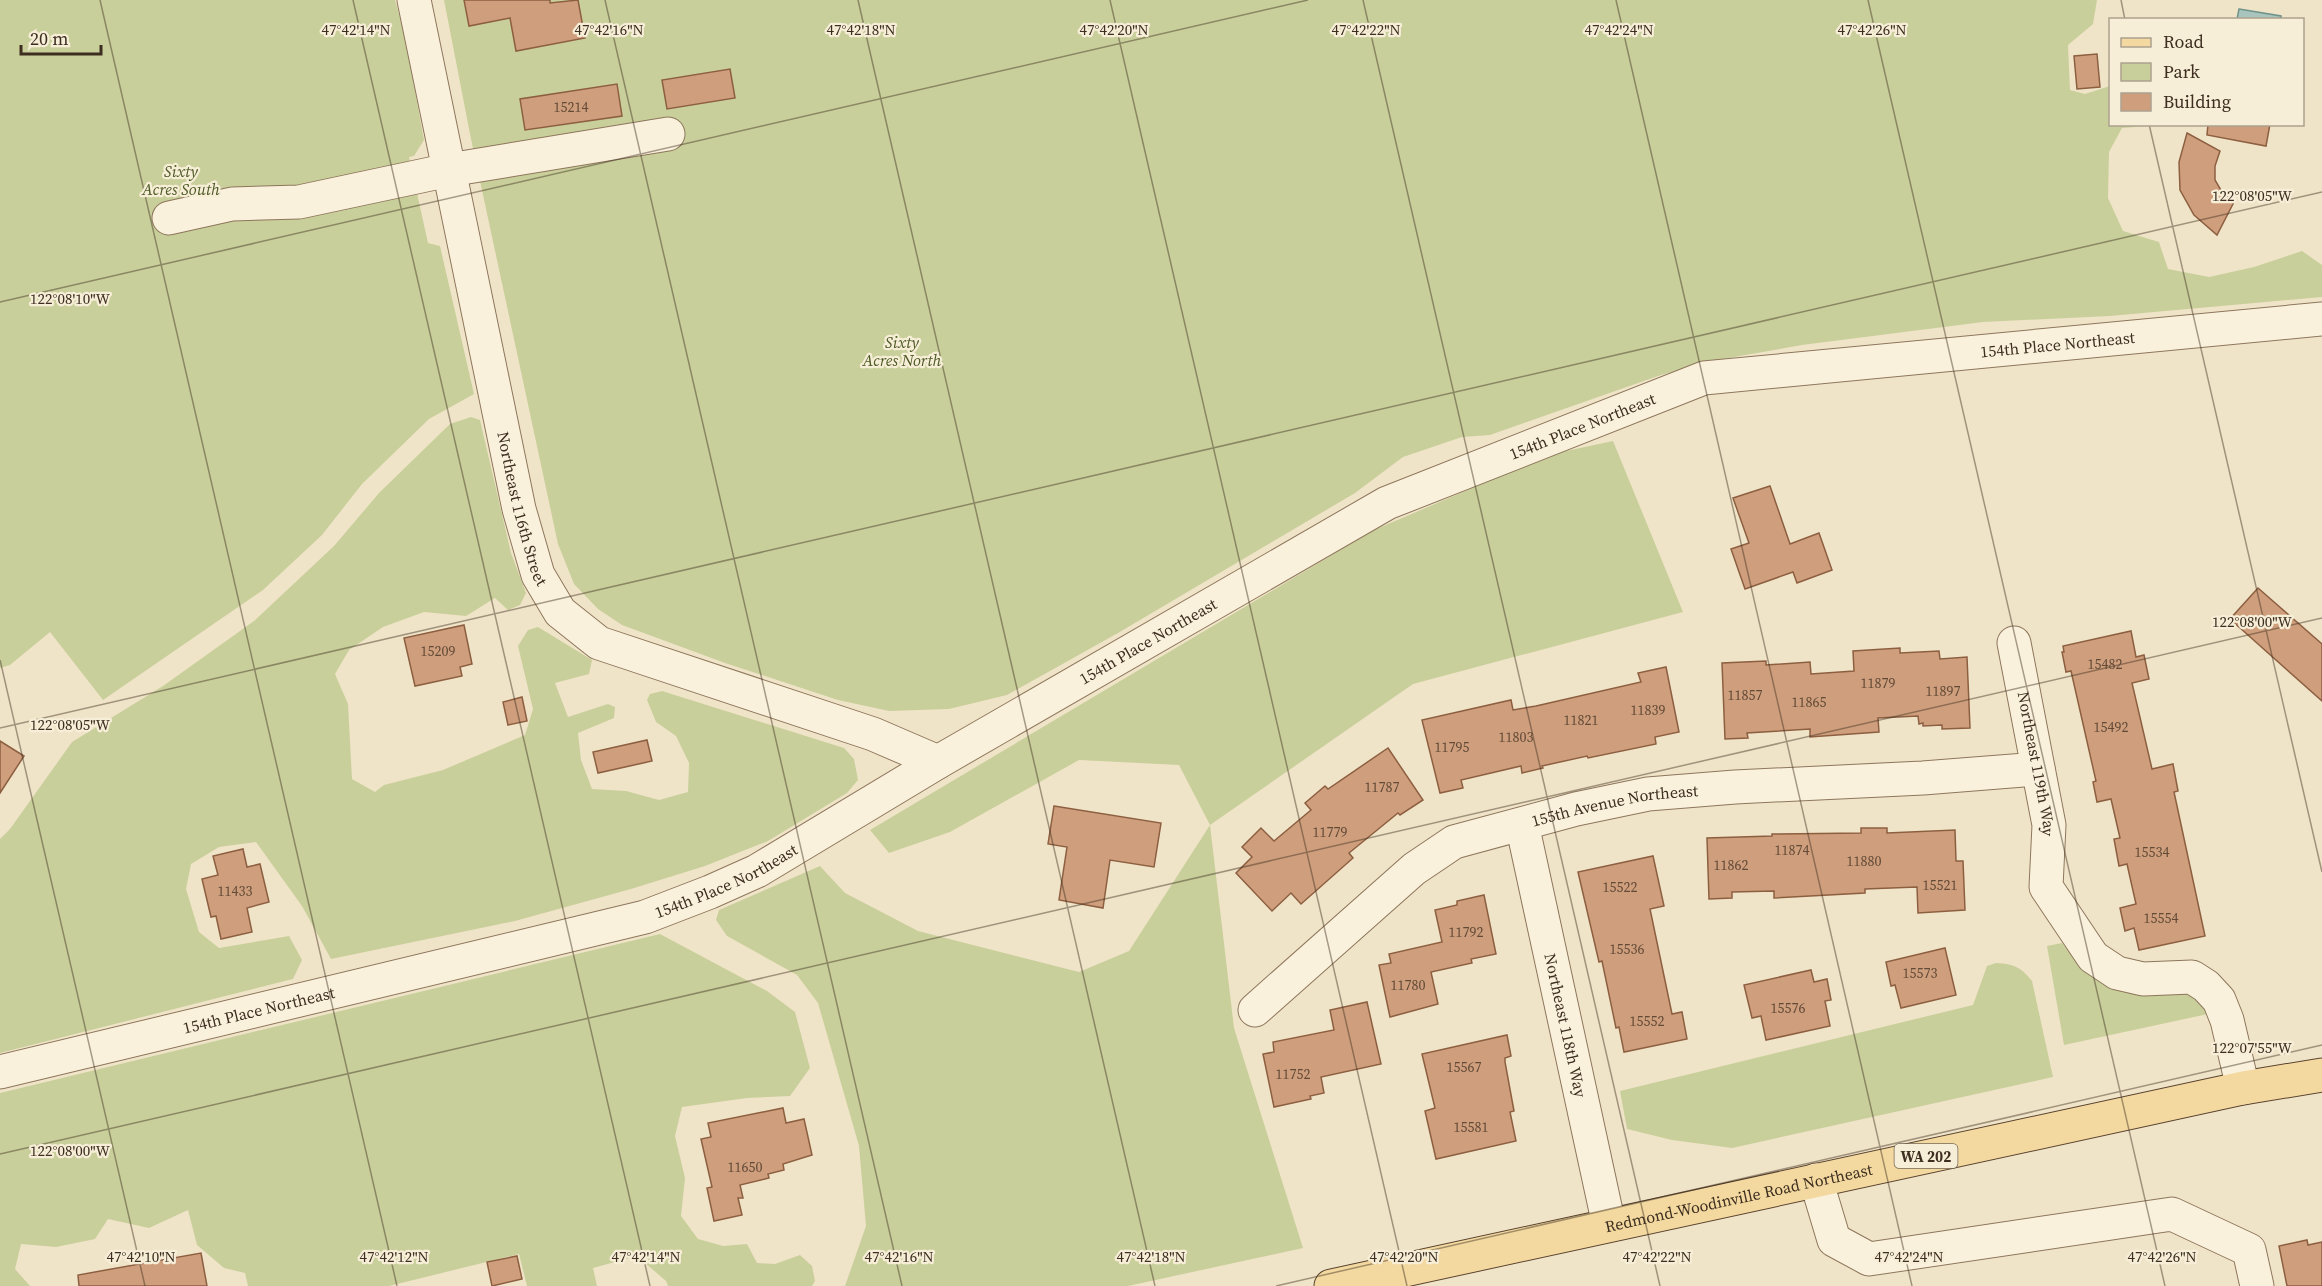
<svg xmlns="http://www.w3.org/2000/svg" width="2322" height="1286" viewBox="0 0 2322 1286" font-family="'Source Serif 4',serif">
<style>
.green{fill:#c9cf9b}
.water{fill:#a9c4bc;stroke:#6f938a;stroke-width:1.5}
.building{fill:#cf9f7d;stroke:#8d5f41;stroke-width:1.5}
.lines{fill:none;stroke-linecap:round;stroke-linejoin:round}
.minor-casing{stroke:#8d765c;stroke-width:35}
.major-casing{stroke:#5b4430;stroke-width:35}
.minor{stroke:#faf1dc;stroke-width:33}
.major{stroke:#f3d9a0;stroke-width:33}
.ticks{fill:none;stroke:#3d2e20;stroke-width:1.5;stroke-opacity:0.45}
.labels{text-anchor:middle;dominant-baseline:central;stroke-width:4.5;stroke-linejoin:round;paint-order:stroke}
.number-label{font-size:14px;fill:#624a37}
.shield{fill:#f7eed8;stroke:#756857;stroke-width:1.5}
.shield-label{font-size:15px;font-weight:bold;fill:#3d2e20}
.park-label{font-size:16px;font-style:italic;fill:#4d5a26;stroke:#f7eed8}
.street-label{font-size:16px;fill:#3d2e20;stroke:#f7eed8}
.ticks-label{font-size:15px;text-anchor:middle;fill:#3d2e20;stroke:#f7eed8;stroke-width:4.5;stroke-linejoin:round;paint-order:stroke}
</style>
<rect width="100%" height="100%" fill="#f0e4c8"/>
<g class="green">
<polygon points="0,0 395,0 405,36 424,140 414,156 409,157 428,243 440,246 474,394 429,419 362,484 322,535 263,590 103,700 50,632 10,665 0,668"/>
<polygon points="444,0 2097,0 2093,24 2068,45 2070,90 2085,94 2110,86 2110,124 2148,125 2148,126 2122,128 2109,152 2108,198 2123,231 2159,242 2168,269 2209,277 2254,267 2302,251 2322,265 2322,297 2110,316 1983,322 1802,345 1717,360 1661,375 1490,435 1462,437 1403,457 1355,493 1118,633 1007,695 949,709 889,711 838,700 725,663 622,625 598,609 574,584 558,544 471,139"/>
<polygon points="471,417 480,420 511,553 526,593 520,605 508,610 495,598 466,616 424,612 383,627 349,650 335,674 348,704 352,779 375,792 384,785 443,770 525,735 533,709 518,646 528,630 538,627 592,660 589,674 555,683 568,717 608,704 615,707 614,718 578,733 581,760 592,789 626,791 659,800 688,792 689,763 676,736 656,722 647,700 650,694 662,691 844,748 854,759 858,780 847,793 768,841 705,866 631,889 515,921 331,959 302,906 256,842 219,847 191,864 186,889 199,932 219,948 289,936 302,960 293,979 0,1053 0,839 10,829 72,742 163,686 254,621 334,546 379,493 450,424"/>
<polygon points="1613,441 1683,612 1413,684 1210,825 1234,1028 1303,1248 1128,1286 845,1286 866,1226 859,1146 818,1003 797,975 727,936 716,920 719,910 820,866 845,893 918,931 1079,972 1129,951 1210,825 1179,765 1079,760 950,832 889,853 870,830 1374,530 1552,454"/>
<polygon points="660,934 767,991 795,1012 810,1068 790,1096 747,1098 682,1107 675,1136 685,1178 681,1216 698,1239 723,1246 747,1244 757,1263 775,1264 800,1255 812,1266 815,1281 812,1286 668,1286 666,1281 637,1256 593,1268 597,1286 527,1286 519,1254 389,1286 248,1286 245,1273 224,1268 197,1245 188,1210 149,1228 108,1219 95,1239 56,1247 21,1244 15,1269 30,1286 0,1286 0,1093"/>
<polygon points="2062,943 2083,970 2186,991 2205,1006 2208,1014 2064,1045 2047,946"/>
<path d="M1996,963C2014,964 2021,967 2032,981L2053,1077L1732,1148L1672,1140L1627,1129L1620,1091L1973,1005L1987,966Z"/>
</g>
<polygon class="water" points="2239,9 2281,16 2281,19 2237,19"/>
<g class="building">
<polygon points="464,0 550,0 550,3 578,0 585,38 516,51 510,18 469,26"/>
<polygon points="2097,54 2100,87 2077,89 2074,56"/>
<polygon points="730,69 735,98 667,109 662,80"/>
<polygon points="617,84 622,116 525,130 520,99"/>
<polygon points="2208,124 2270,124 2266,146 2207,135"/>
<polygon points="2187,133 2220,151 2215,166 2215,180 2222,192 2234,202 2217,235 2194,215 2180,190 2179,162"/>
<polygon points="1770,486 1790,544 1819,533 1832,570 1797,583 1793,572 1745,589 1731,549 1749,543 1733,498"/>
<polygon points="2258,588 2322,644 2322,701 2230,619"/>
<polygon points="464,625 472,664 460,667 462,676 415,686 404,638"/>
<polygon points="2131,631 2136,657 2144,655 2149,679 2132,683 2152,769 2173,764 2178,791 2174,792 2205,936 2139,950 2134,928 2125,931 2120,908 2136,904 2127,864 2119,866 2114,839 2120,838 2111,799 2097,802 2093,782 2096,781 2071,671 2066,672 2062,652 2064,652 2063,646"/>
<polygon points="1900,648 1900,653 1939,651 1940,659 1967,657 1970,728 1942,729 1942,725 1923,726 1923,723 1919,724 1918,716 1878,718 1879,732 1810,737 1810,729 1747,733 1748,738 1725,739 1722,663 1766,661 1766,665 1810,662 1811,674 1854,671 1853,651"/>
<polygon points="1666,667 1679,732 1655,737 1656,744 1588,758 1587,756 1542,766 1543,768 1522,773 1521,766 1461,780 1463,788 1440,793 1422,720 1511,700 1513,710 1536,706 1641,682 1638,673"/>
<polygon points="522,697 527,721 508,725 503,702"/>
<polygon points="647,740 652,761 598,773 593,752"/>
<polygon points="0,741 24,756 0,793"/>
<polygon points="1388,748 1423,800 1400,815 1398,813 1349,853 1353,858 1301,904 1291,893 1272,911 1236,873 1252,857 1242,847 1261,828 1274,841 1311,810 1305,803 1325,786 1328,789"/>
<polygon points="1054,806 1161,823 1154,867 1110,860 1103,908 1059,900 1067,847 1048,844"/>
<polygon points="1861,828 1887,828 1887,833 1955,830 1956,861 1963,861 1965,910 1918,913 1917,887 1865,889 1865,893 1774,898 1774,891 1732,892 1732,898 1709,899 1707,838 1772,836 1772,834 1861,833"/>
<polygon points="243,849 247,867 260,864 269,902 247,908 252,932 221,939 216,916 211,917 202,879 218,875 213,856"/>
<polygon points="1653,856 1664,906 1650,909 1672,1014 1682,1012 1687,1039 1624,1052 1619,1027 1616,1028 1602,961 1599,962 1578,872"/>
<polygon points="1484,895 1496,954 1471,959 1472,963 1431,972 1438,1004 1390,1017 1379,965 1391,963 1389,954 1442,942 1435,910 1457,905 1457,901"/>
<polygon points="1945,948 1956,995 1901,1008 1895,985 1891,986 1886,962"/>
<polygon points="1811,970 1814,982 1827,979 1831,1000 1825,1001 1830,1026 1766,1040 1761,1016 1752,1018 1744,985"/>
<polygon points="1367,1002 1381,1064 1321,1077 1324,1093 1310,1096 1311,1099 1274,1107 1263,1054 1274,1052 1273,1042 1334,1030 1330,1010"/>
<polygon points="1507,1035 1511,1056 1505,1058 1505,1062 1514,1111 1510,1112 1516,1141 1436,1159 1425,1111 1435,1108 1422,1054"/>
<polygon points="783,1108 786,1123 804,1119 812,1155 783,1164 784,1170 768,1174 769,1178 740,1185 743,1198 738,1198 742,1215 714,1221 707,1188 712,1187 701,1139 711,1137 708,1123"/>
<polygon points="2307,1240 2308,1245 2322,1242 2322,1286 2287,1286 2279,1246"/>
<polygon points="201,1253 207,1286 79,1286 78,1275"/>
<polygon points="517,1256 522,1279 492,1286 487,1262"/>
</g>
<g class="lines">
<defs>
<g id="minor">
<path id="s1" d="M414,0L519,509L538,575L560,612L599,643L873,734L938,762"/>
<polyline points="169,218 232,204 299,202 449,170 668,134"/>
<path id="s2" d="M2014,643L2049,825L2046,887L2093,957L2117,973L2143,979L2192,977L2206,986L2219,1000L2227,1020L2243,1088"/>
<path id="s3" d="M1522,824L1609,1225"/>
<path id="s4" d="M1255,1010L1414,869L1454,842L1576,809L1648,794L1735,787L1923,778L2038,769"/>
<path id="s5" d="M0,1072L645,917L710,892L757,871L938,762L1387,503L1704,378L2322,319"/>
<polyline points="1816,1180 1834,1240 1869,1259 2172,1214 2249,1250 2257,1286"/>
</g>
<g id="major">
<path id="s6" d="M1331,1286L2243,1088L2322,1075"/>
</g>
</defs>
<use href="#minor" class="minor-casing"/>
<use href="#major" class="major-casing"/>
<use href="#minor" class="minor"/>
<use href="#major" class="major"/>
</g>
<path class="ticks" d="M100,0L397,1286M353,0L650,1286M605,0L902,1286M858,0L1155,1286M1110,0L1407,1286M1363,0L1660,1286M1616,0L1912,1286M1868,0L2165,1286M2121,0L2125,20M2149,124L2322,872M0,302L1308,0M0,660L145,1286M0,728L2322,192M0,1154L2322,618M1276,1286L2322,1045"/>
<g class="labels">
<g class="number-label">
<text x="571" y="107">15214</text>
<text x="438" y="651">15209</text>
<text x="2105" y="664">15482</text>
<text x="1878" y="683">11879</text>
<text x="1943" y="691">11897</text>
<text x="1745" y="695">11857</text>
<text x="1809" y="702">11865</text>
<text x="1648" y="710">11839</text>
<text x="1581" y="720">11821</text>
<text x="2111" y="727">15492</text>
<text x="1516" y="737">11803</text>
<text x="1452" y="747">11795</text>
<text x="1382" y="787">11787</text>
<text x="1330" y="832">11779</text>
<text x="1792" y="850">11874</text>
<text x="2152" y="852">15534</text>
<text x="1864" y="861">11880</text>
<text x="1731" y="865">11862</text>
<text x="1940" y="885">15521</text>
<text x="1620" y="887">15522</text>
<text x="235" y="891">11433</text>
<text x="2161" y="918">15554</text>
<text x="1466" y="932">11792</text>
<text x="1627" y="949">15536</text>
<text x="1920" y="973">15573</text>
<text x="1408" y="985">11780</text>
<text x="1788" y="1008">15576</text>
<text x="1647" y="1021">15552</text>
<text x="1464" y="1067">15567</text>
<text x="1293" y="1074">11752</text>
<text x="1471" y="1127">15581</text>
<text x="745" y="1167">11650</text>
</g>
<rect class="shield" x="1894.5" y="1144" width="63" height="24" rx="4.5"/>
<g class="shield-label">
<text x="1926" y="1156">WA 202</text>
</g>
<g class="park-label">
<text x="181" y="171">Sixty<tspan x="181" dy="18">Acres South</tspan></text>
<text x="902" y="342">Sixty<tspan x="902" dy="18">Acres North</tspan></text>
</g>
<g class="street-label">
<text stroke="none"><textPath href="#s5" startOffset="2210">154th Place Northeast</textPath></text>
<text stroke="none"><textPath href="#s5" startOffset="1724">154th Place Northeast</textPath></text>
<text stroke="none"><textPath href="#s1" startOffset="520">Northeast 116th Street</textPath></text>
<text stroke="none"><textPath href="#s5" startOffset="1238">154th Place Northeast</textPath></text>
<text stroke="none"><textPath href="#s2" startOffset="123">Northeast 119th Way</textPath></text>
<text stroke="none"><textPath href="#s4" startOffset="426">155th Avenue Northeast</textPath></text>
<text stroke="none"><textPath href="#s5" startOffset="752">154th Place Northeast</textPath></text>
<text stroke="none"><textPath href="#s5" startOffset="266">154th Place Northeast</textPath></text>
<text stroke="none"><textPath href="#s3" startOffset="206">Northeast 118th Way</textPath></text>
<text stroke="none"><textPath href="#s6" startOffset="417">Redmond-Woodinville Road Northeast</textPath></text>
</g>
</g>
<g class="ticks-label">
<text x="356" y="35">47°42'14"N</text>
<text x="609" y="35">47°42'16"N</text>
<text x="861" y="35">47°42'18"N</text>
<text x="1114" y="35">47°42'20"N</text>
<text x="1366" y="35">47°42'22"N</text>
<text x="1619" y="35">47°42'24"N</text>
<text x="1872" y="35">47°42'26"N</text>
<text x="2252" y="201">122°08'05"W</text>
<text x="70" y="304">122°08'10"W</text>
<text x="2252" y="627">122°08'00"W</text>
<text x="70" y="730">122°08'05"W</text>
<text x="2252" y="1053">122°07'55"W</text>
<text x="70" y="1156">122°08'00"W</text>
<text x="141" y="1262">47°42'10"N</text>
<text x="394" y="1262">47°42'12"N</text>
<text x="646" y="1262">47°42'14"N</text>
<text x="899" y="1262">47°42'16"N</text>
<text x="1151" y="1262">47°42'18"N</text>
<text x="1404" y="1262">47°42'20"N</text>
<text x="1657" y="1262">47°42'22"N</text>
<text x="1909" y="1262">47°42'24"N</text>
<text x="2162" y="1262">47°42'26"N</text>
</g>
<rect x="2109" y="18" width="195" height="108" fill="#f7eed8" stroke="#ada18e" stroke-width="1.5"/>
<rect x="2121" y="38" width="30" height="9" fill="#f3d9a0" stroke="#ada18e" stroke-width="1.5"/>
<text x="2163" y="48" font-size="18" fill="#3d2e20">Road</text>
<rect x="2121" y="63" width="30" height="18" fill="#c9cf9b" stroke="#ada18e" stroke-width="1.5"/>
<text x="2163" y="78" font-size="18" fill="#3d2e20">Park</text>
<rect x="2121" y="93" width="30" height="18" fill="#cf9f7d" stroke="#ada18e" stroke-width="1.5"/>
<text x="2163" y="108" font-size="18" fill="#3d2e20">Building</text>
<path d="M21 45v9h80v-9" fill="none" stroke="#3d2e20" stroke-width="3"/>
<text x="30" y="45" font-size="18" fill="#3d2e20" stroke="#f7eed8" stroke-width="4.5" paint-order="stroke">20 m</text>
</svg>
